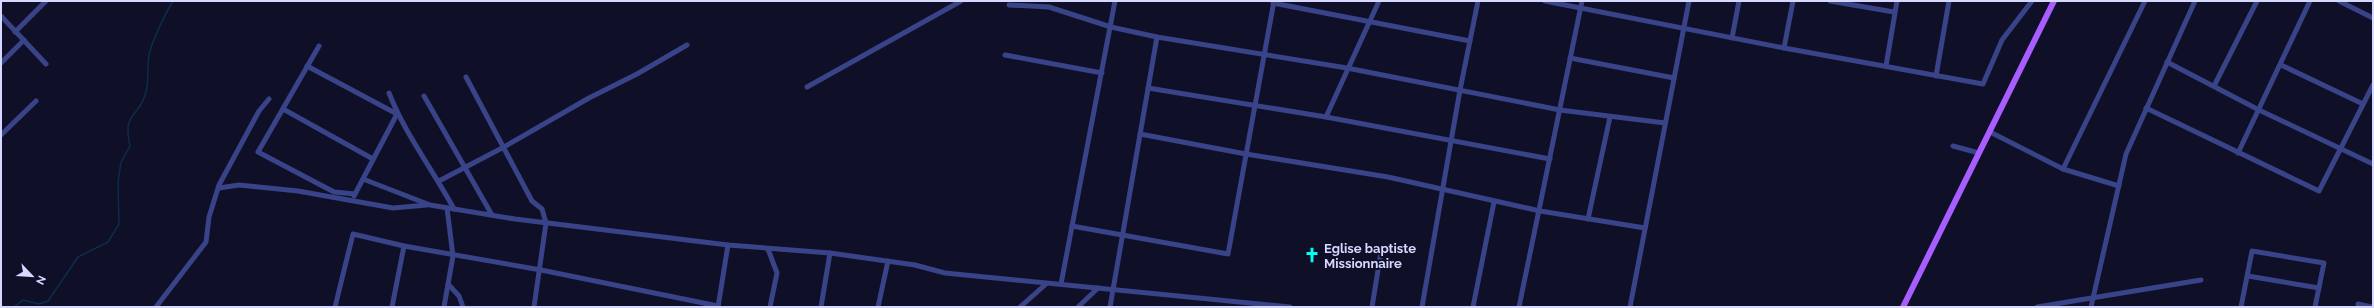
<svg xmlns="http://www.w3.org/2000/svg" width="2374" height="308" viewBox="0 0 2374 308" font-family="Raleway,sans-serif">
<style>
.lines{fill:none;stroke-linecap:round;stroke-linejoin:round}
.stream{stroke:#0b2d4b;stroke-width:1.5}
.minor{stroke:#384388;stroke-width:5}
.major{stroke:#a75dff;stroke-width:6}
.labels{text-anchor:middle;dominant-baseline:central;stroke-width:4;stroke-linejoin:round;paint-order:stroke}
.poi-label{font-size:13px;font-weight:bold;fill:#d6d8ff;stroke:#0f0f28;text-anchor:start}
</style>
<rect width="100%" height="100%" fill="#0f0f28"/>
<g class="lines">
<path class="stream" d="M14,307L23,300L39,304L48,301L78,257L108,242L119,224L118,182L121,162L130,146C122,111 139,119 146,92C149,81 147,67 149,55C152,41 165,14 173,1"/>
<g class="minor">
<polyline points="1545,1 1784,48 1983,84 2002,40 2032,1"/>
<polyline points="1830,1 1894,12"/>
<polyline points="2339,1 2373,18"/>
<polyline points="1273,3 1470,41"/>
<polyline points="1009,5 1049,7 1111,27 1157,37 1347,68 1560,110 1665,123"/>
<polyline points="1,16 46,64"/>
<polyline points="15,32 46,1"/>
<polyline points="1732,38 1739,1"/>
<polyline points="319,46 258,152 334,192 355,194"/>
<polyline points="1784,48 1793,1"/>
<polyline points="1005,55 1102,73"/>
<polyline points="1570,58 1674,78"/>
<polyline points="2167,62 2259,110 2373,164"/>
<polyline points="1,63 24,40"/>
<polyline points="2281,65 2363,104"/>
<polyline points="307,66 397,114 354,196"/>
<polyline points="1886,66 1897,1"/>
<polyline points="1936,76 1949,1"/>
<polyline points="466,77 532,201 542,209 546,223 534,307"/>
<polyline points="2214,86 2257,1"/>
<polyline points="807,87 961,1"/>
<polyline points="1148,88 1326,117 1550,159"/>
<path d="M389,93C405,134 433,170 454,209"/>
<polyline points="424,96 492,215"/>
<polyline points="2146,108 2319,191 2373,85"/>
<polyline points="283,109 373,159"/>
<polyline points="1326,117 1379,1"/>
<polyline points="1990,132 2063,169 2119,186"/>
<polyline points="1140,134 1246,154 1388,177 1540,211 1645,228"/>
<polyline points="1,135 36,101"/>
<polyline points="1953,146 1979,153"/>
<polyline points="2238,153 2310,1"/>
<polyline points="2063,169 2145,1"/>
<polyline points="363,179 430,205 515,219 728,245 830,253 915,265 945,273 1290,307"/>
<polyline points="439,181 504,147 589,98 637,74 687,45"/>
<polyline points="219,188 239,185 298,191 393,208 427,205"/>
<polyline points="1588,219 1610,117"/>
<polyline points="1072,226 1228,254 1274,1"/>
<polyline points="768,249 777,273 770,307"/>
<polyline points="2248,276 2319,288"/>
<polyline points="448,284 459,296 463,307"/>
<polyline points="1061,284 1115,1"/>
<polyline points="2358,304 2372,307"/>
<polyline points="156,307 206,242 209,217 219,185 259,111 269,99"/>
<polyline points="335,307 353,234 404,246 541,270 718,306"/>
<polyline points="392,307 404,246"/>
<polyline points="444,307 453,256 447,208"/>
<polyline points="718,307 728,245"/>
<polyline points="821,307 830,253"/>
<polyline points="878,307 888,261"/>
<polyline points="1020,307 1046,284"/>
<polyline points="1078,307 1098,288"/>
<polyline points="1110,307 1157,37"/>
<polyline points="1372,307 1381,252"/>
<polyline points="1422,307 1460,90 1478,1"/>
<polyline points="1473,307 1494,202"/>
<polyline points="1519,307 1582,1"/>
<polyline points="1630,307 1689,1"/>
<polyline points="2037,307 2201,280"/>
<polyline points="2091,307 2126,154 2195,1"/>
<polyline points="2241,307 2252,251 2324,263 2315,307"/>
</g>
<polyline class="major" points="1903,307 2054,1"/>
</g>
<defs>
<symbol id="church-bare" viewBox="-9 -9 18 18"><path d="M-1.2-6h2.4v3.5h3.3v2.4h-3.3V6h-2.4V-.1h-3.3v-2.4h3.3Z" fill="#02ffee" stroke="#0f0f28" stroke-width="2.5" paint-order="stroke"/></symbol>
</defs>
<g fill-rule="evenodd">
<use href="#church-bare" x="1301" y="244" width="22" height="22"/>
</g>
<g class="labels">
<g class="poi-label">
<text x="1324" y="248">Eglise baptiste<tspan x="1324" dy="15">Missionnaire</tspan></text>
</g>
</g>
<rect width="2374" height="308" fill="none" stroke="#d6d8ff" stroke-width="4"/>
<g transform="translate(32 276) rotate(115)" stroke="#0f0f28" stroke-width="3" paint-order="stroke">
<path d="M0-3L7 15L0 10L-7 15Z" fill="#d6d8ff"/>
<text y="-6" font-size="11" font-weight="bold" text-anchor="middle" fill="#d6d8ff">N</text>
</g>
</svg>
